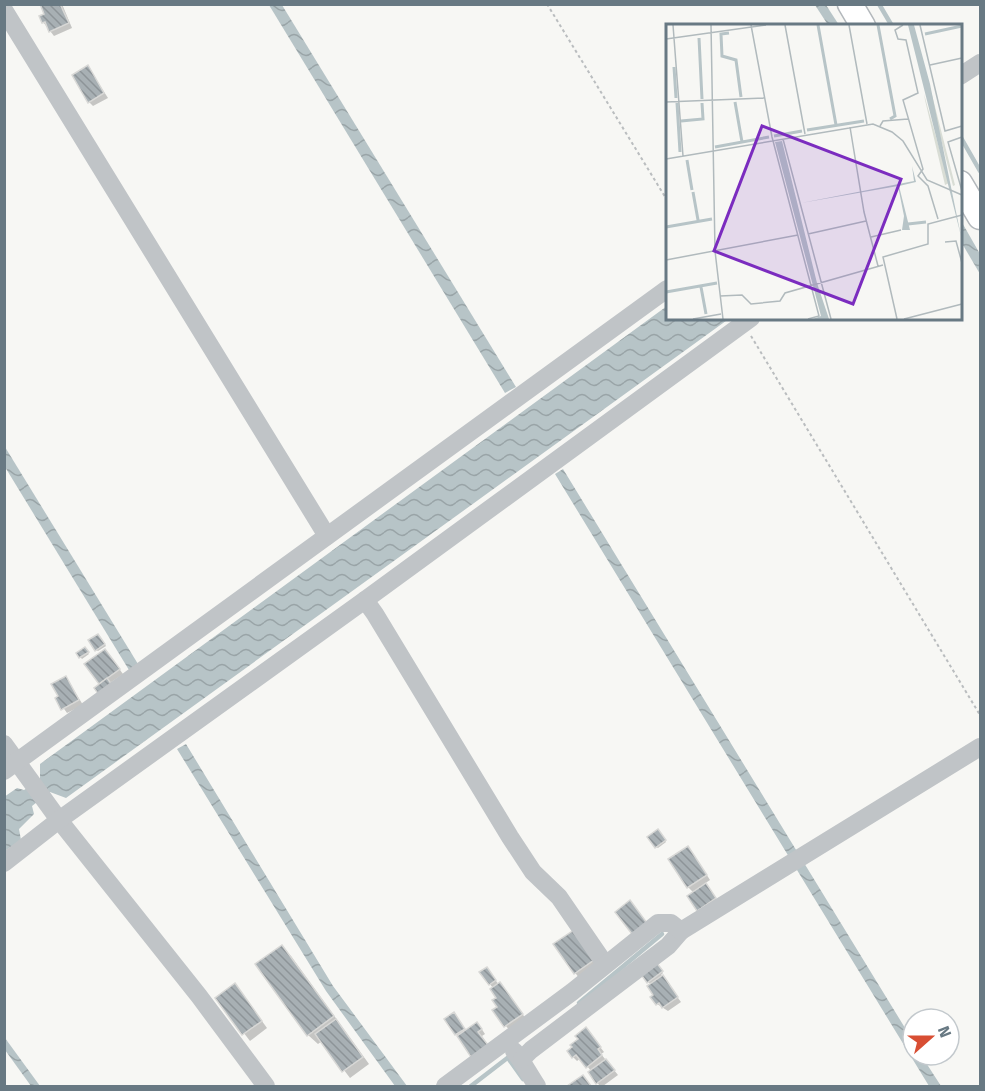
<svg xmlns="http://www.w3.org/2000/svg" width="985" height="1091" viewBox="0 0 985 1091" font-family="'Fira Sans',sans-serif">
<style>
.water{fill:url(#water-waves)}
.shadow{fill:#0003}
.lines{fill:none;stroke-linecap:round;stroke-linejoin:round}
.stream{stroke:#b7c4c7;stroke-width:4.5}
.building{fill:url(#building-back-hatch);stroke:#d8d8d6;stroke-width:1.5}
.secondary-casing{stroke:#b3b8bc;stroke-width:27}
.path{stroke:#babdbf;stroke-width:2;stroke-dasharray:3 3;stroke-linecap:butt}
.minor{stroke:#c0c4c7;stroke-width:18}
.secondary{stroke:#fff;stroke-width:24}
.inset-river{fill:none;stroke:#b7c4c7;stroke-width:3}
.inset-road{fill:none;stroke:#b1babd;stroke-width:1.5}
.view{fill:#7b2cbf;fill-opacity:0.15;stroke:#7b2cbf;stroke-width:3}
.inset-edge{fill:none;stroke:#687983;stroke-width:3}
</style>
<defs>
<pattern id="water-waves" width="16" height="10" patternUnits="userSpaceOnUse" patternTransform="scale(1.5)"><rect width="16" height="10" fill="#b7c4c7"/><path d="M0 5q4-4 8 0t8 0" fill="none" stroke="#99a4a7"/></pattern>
<pattern id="building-back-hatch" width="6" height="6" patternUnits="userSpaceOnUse" patternTransform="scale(1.5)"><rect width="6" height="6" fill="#a8b0b4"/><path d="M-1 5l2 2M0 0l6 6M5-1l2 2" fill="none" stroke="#8d9498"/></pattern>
</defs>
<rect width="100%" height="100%" fill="#f7f7f4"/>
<g class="water">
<polygon points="269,5 282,5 516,387 505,393"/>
<polygon points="815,5 826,5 839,25 828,25"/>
<polygon points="960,219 980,254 980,274 960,240"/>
<polygon points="667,306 667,318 730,318 66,798 50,792 32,806 34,814 19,829 21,840 5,851 4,797 17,788 24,790 40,780 40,764"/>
<polygon points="5,447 138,664 129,670 5,467"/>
<polygon points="563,469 913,1041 913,1055 921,1055 941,1086 929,1086 555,474"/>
<polygon points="186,744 333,986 407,1086 395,1086 326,991 177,749"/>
<polygon points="5,1038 40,1086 31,1086 5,1050"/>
</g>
<g class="shadow">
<polygon points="42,4 62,4 72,28 54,36 43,22 46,15"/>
<polygon points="88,67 108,98 93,106 89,102"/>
<polygon points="100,637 106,646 98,651 96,650"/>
<polygon points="85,649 89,654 82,659 78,654"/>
<polygon points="109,655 123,674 110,683 101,684 87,664"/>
<polygon points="66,677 83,705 67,713 57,699 60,697"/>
<polygon points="660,832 666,842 658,848 656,847"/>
<polygon points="692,852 710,880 704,884 719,903 703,914 694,893 688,887"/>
<polygon points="573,932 597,965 579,978 555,945"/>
<polygon points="282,947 291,956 369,1064 350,1078 322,1041 318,1044 308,1035"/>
<polygon points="656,964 663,973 661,975 681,1002 668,1011 657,1004 651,984 648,982"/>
<polygon points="488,970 499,985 504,988 526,1019 510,1031 494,1011 499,1008 498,998 493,988 481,973"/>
<polygon points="241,992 267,1028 250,1041 217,998"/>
<polygon points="455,1016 466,1032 481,1028 485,1034 482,1036 491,1050 458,1036 446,1019"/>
<polygon points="590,1034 604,1052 601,1054 618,1075 603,1086 597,1086 599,1085 591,1071 581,1058 577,1061 573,1057"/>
</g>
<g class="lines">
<g class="stream">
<polyline points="879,4 892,26"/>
<polyline points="960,136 980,171"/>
<polyline points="579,1003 662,934"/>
<polyline points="508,1058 523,1079"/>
<polyline points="471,1086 510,1056"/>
</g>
</g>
<g class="building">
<polygon points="40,4 60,4 69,23 49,32 45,22 42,23 39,16 44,14"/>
<polygon points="88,65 104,93 88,103 72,75"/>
<polygon points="98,634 105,644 95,651 88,640"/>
<polygon points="85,647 89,652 79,658 76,653"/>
<polygon points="105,649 120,669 99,684 84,664"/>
<polygon points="66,676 79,700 61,710 55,698 58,696 51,684"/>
<polygon points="107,678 112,685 99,695 94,688"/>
<polygon points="658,829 666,840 655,848 647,837"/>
<polygon points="688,846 707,875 687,888 668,859"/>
<polygon points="706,883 716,898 697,911 687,896"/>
<polygon points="630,900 647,923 632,934 615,912"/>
<polygon points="574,930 594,960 574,974 553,944"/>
<polygon points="282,945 334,1016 307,1036 255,964"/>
<polygon points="656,962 663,971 647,983 640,973"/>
<polygon points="487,967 496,980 489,985 479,972"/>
<polygon points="663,975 678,997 662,1008 659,1003 656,1005 650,997 653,995 647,986"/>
<polygon points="500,982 523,1014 504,1027 492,1010 497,1007 492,1000 496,998 490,989"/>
<polygon points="235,983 262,1021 242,1035 215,998"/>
<polygon points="454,1012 465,1029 455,1035 444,1019"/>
<polygon points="336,1019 363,1057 342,1072 315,1034"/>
<polygon points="477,1022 482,1029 478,1032 488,1045 471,1057 457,1036"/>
<polygon points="586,1027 601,1047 598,1049 602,1055 586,1068 576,1055 572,1058 567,1051 572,1047 570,1045 578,1039 575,1036"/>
<polygon points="606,1059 615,1070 596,1084 588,1072"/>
<polygon points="583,1075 591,1086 567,1086"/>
</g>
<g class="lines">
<defs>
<g id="secondary">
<polyline points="850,4 863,26"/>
<polyline points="960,183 980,217"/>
</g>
</defs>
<use href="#secondary" class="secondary-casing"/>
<g class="path">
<polyline points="547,4 667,200"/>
<polyline points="751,336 980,715"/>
</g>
<g class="minor">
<polyline points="4,10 327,536"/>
<polyline points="960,76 980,63"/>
<polyline points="365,600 375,614 510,837 533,872 559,897 605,964"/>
<polyline points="4,744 59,820 199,996 266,1086"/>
<polyline points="4,771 667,289"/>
<polyline points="4,863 59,820 365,600 751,318"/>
<path d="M514,1051C523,1062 529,1074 537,1086"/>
<polyline points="522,1059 531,1050 668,946 681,931"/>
<polyline points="445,1086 572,992 658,923 671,923 681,931 980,747"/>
</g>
<use href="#secondary" class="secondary"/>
</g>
<g transform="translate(666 24)">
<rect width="296" height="296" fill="#f7f7f4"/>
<path d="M265,67L289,161L287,162L268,88ZM258,70L283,159L279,161L259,76Z" fill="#d9ddd5"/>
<path d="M242,1H248L264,60L295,212ZM116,117L151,259L163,295H147L155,292L109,118ZM246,142L250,158L233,162L244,206H236L238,192L232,162L135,179L248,157Z" fill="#b7c4c7"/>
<path class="inset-river" d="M152,1L170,101M212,1L229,92L224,95M63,9L55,10L56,32L70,36L75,73M259,10L296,2M33,14L36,75M8,43L10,74M69,78L76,118M11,79L14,128M15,97L37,95L36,79M141,106L198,97M108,112L136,107M49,123L103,113M21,136L26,166M27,168L32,196M242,200L260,198M0,203L46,195M35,263L40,290M0,268L51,259"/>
<path class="inset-road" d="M7,1L17,132M45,1L49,227L57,295M85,1L106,113L153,292L142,295M119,1L139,110M183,1L201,100M237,1L229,6L232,15L240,16L252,69L237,76L257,145L252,152L262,162L272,195M254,1L279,107L296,102M0,15L100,1M264,41L296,34M0,78L98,74M214,102L217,97L242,95M184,103L198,188L212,242M296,113L282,118L296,167M117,115L165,295M0,135L207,100L226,108L237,117L261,156L296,171M142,210L200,197M205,213L235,206M279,218L290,217L296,239M0,236L132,211M54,272L76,271L85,280L114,277L119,269L217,241M27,295L55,290M231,295L217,233L262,220V200L296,191M238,295L296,280"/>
<path class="view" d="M96,102L235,155L187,280L48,227Z"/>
<rect width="296" height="296" class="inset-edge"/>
</g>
<rect width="985" height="1091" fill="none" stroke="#687983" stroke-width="12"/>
<g transform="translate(931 1037) rotate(69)"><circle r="28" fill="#ffffff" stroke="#c3c9cd" stroke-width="1.5"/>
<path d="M0-4.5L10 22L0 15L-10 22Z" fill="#d84e33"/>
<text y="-9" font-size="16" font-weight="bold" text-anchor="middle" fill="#687983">N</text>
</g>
</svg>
